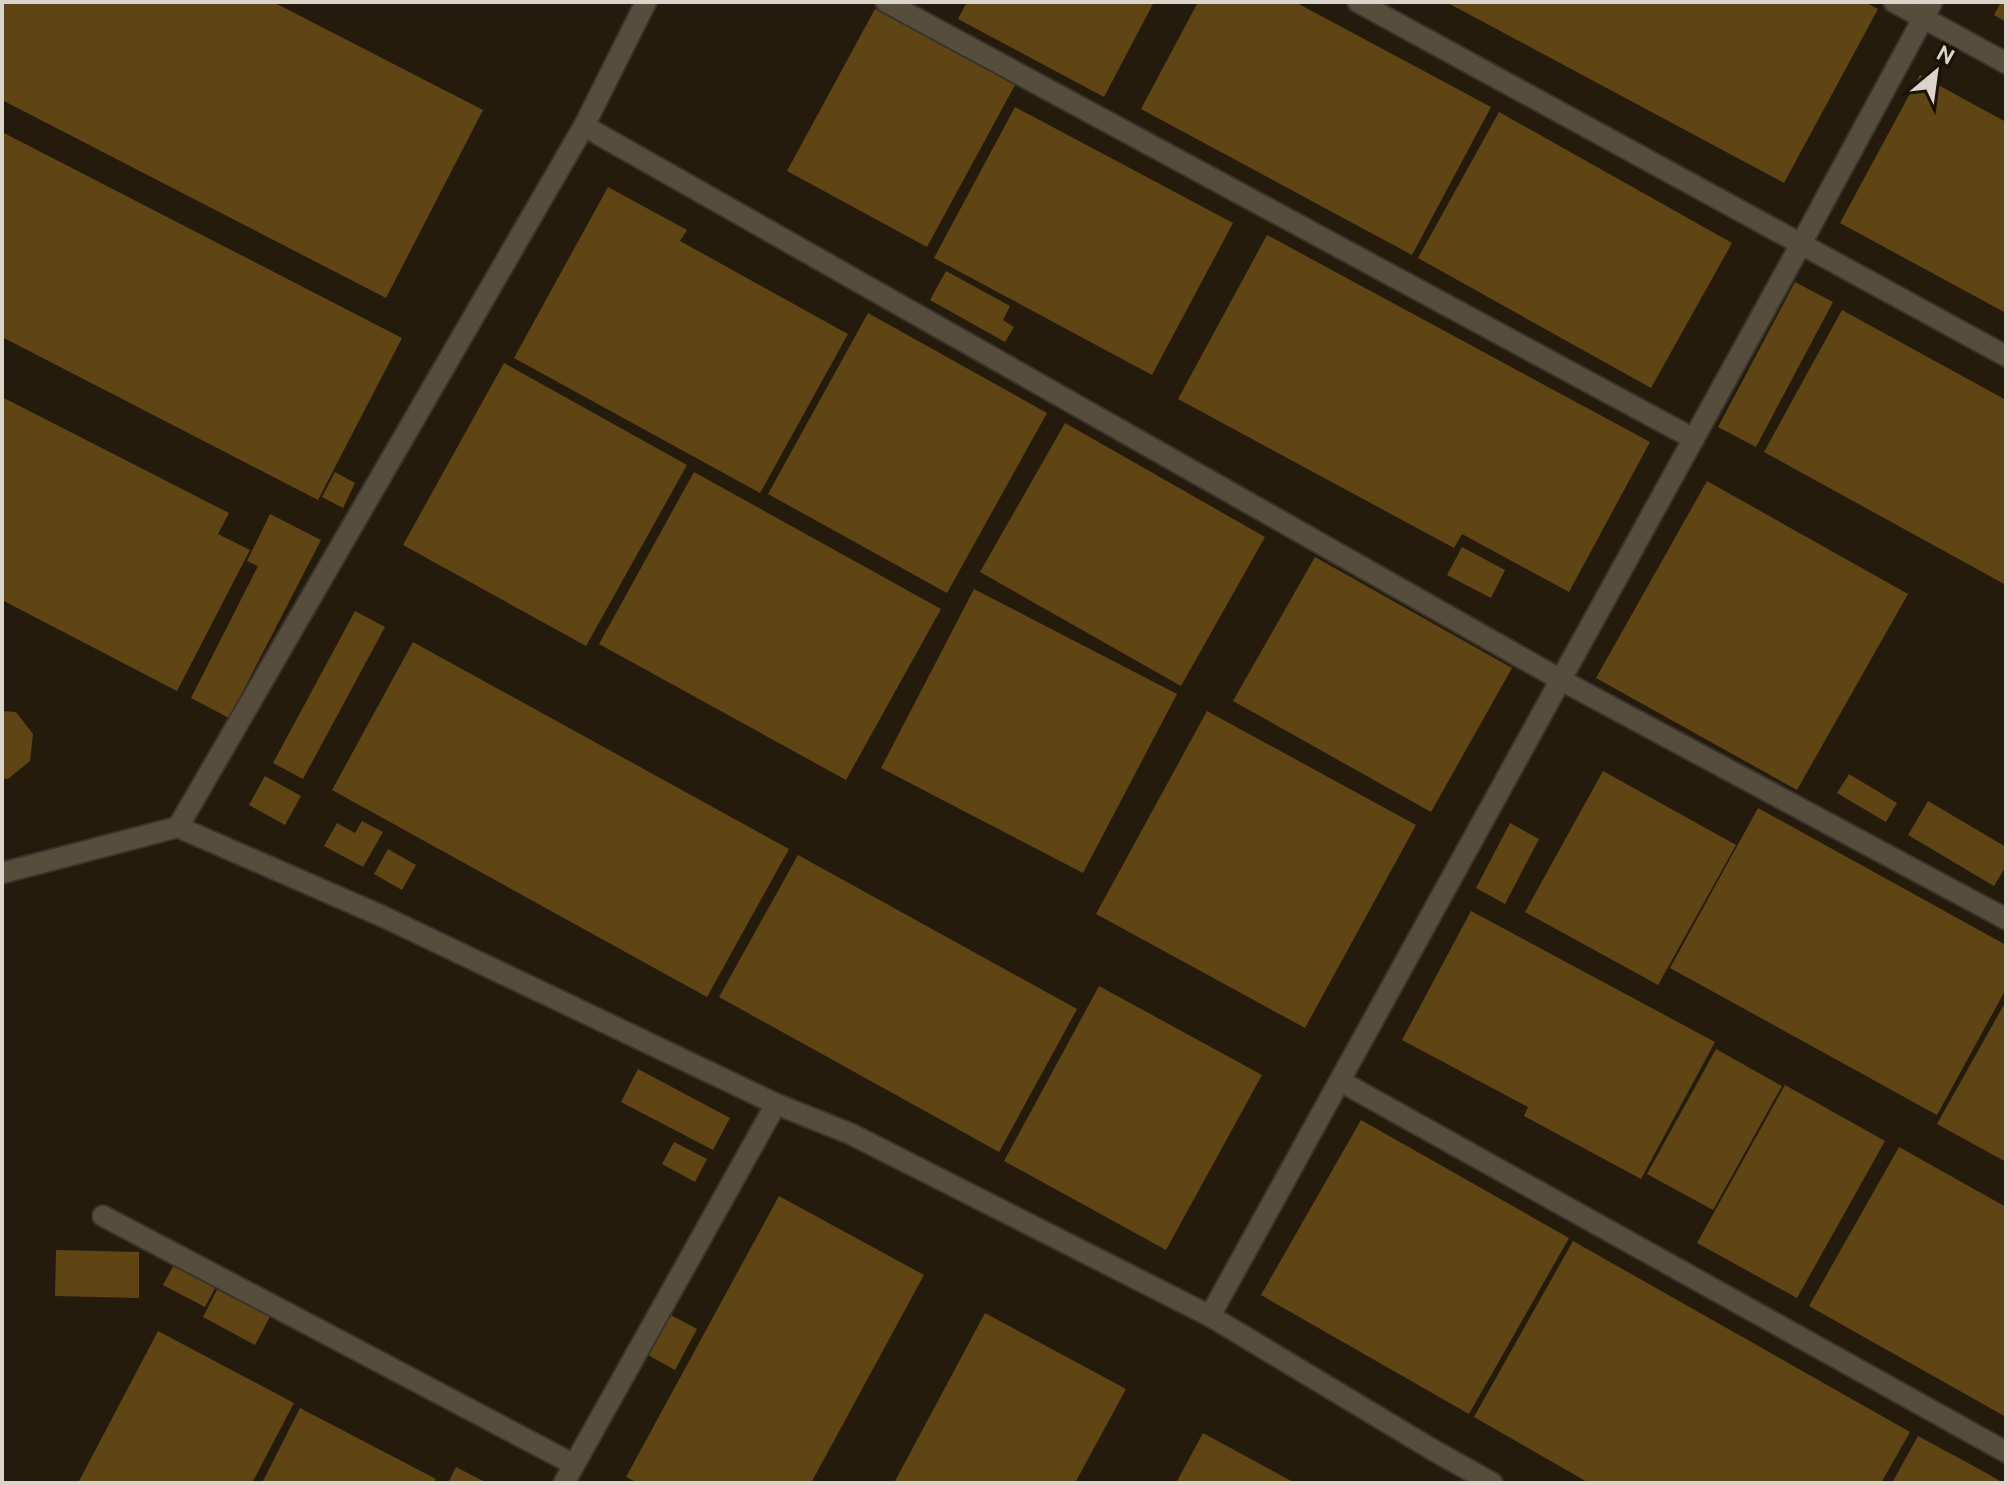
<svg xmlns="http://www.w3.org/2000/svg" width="2008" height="1485" viewBox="0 0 2008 1485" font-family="Ubuntu,sans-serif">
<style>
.building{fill:#5f4513}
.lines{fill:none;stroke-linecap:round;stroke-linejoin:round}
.service-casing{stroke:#3a332d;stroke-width:24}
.service{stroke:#574d3d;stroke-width:20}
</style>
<rect width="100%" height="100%" fill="#241b0d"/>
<g class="building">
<polygon points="2,2 273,2 483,110 386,298 2,100"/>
<polygon points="967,2 1154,2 1104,97 958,19"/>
<polygon points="1198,2 1295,2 1491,107 1412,255 1141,109"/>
<polygon points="1446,2 1865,2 1878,9 1784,183"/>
<polygon points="2001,2 2006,2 2006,22 1994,15"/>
<polygon points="875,9 1015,85 927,247 787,171"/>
<polygon points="1920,75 2006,122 2006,313 1840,223"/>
<polygon points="1015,107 1233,223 1152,375 934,258"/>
<polygon points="1499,112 1732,243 1651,388 1418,258"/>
<polygon points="2,132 402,338 318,500 2,337"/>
<polygon points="608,187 687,230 680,241 848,334 760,493 514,358"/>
<polygon points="1267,235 1650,442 1569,592 1462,534 1454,548 1178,399"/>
<polygon points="946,271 1010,306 1003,320 1014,327 1005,342 930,300"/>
<polygon points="1795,282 1833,302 1756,447 1718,427"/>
<polygon points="1842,310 2006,400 2006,585 1764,452"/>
<polygon points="868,313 1047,413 947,593 768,494"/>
<polygon points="504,363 687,465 586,646 403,545"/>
<polygon points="2,397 229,513 218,534 250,550 177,691 2,600"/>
<polygon points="1065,423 1265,537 1181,686 980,572"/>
<polygon points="335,472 355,483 343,508 322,497"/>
<polygon points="694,472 941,609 846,780 599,644"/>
<polygon points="1707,481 1908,594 1797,790 1596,678"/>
<polygon points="270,514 321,540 229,718 191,698 258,566 247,561"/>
<polygon points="1462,547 1505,570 1491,598 1447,575"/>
<polygon points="1315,557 1512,668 1431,812 1233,701"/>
<polygon points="974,589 1177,694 1083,873 881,768"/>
<polygon points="355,611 385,627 303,779 273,763"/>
<polygon points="413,642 789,849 707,997 332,790"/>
<polygon points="2,711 16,712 33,734 30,761 8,779 2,778"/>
<polygon points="1207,711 1416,825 1305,1028 1096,914"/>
<polygon points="1603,771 1736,845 1658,985 1525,912"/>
<polygon points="1849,774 1897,803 1886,822 1837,793"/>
<polygon points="265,776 301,796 285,825 249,805"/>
<polygon points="1928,801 2006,847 2006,866 1994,886 1908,835"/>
<polygon points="1758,808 2006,945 2006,989 1937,1115 1670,968"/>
<polygon points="362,821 383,832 363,867 324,846 337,823 355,833"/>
<polygon points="1510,823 1539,839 1505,904 1476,888"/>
<polygon points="388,849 416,865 402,890 374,874"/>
<polygon points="798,855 1077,1009 999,1152 719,997"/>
<polygon points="1471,911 1715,1042 1641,1179 1524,1116 1528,1107 1402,1040"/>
<polygon points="1099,986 1262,1075 1166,1250 1004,1161"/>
<polygon points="2006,1001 2006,1162 1937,1124"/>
<polygon points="1716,1049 1782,1086 1713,1210 1647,1174"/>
<polygon points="638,1069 730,1118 713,1150 621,1102"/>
<polygon points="1785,1085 1885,1141 1797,1298 1697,1243"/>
<polygon points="1361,1120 1569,1238 1469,1414 1261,1295"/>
<polygon points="674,1142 707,1159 695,1182 662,1164"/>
<polygon points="1899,1147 2006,1207 2006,1417 1809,1306"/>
<polygon points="779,1196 924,1275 811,1483 638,1483 626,1477"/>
<polygon points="1573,1241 1910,1432 1881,1483 1589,1483 1474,1417"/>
<polygon points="56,1250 139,1252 139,1298 55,1296"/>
<polygon points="175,1263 213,1276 208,1284 215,1288 205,1307 163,1285"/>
<polygon points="220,1284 273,1311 255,1345 203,1317"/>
<polygon points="985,1313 1126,1389 1075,1483 894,1483"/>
<polygon points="669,1314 697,1329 675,1370 648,1355"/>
<polygon points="158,1331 294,1403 252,1483 78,1483"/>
<polygon points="300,1408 436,1479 434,1483 262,1483"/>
<polygon points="1203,1433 1295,1483 1176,1483"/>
<polygon points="1918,1436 1990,1475 2003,1483 1892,1483"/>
<polygon points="456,1467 487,1483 448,1483"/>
</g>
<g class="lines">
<defs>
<g id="service">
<polyline points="886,2 1694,439"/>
<polyline points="1358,2 2006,356"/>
<polyline points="1894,2 2006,63"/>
<polyline points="584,126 1561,680 2006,919"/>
<polyline points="178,827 584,126 646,2"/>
<polyline points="2,873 178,827 384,917 776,1104 564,1483"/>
<polyline points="1340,1081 2006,1452"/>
<polyline points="776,1104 851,1134 1210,1316 1433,1450 1492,1483"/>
<polyline points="103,1216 573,1464"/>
<polyline points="1210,1316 1801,244 1932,2"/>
</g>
</defs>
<use href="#service" class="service-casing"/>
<use href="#service" class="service"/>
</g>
<rect width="2008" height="1485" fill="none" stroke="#dad4cb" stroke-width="8"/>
<g transform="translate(1936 72) rotate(29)" stroke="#1a1205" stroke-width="6" paint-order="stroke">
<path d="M0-6L14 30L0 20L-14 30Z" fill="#dad4cb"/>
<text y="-12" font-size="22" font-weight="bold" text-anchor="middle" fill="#dad4cb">N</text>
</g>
</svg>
